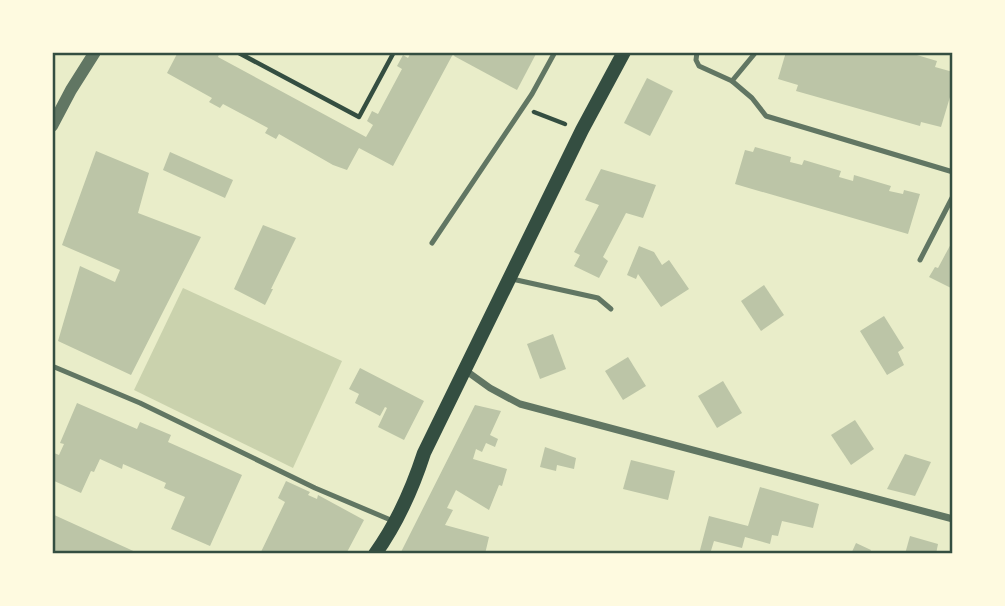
<svg xmlns="http://www.w3.org/2000/svg" width="1005" height="606" viewBox="0 0 1005 606" font-family="Jost,sans-serif">
<style>
.green{fill:#cad2ad}
.building{fill:#bcc5a7}
.lines{fill:none;stroke-linecap:round;stroke-linejoin:round}
.path{stroke:#344e41;stroke-width:4.5}
.service{stroke:#617663;stroke-width:5}
.minor{stroke:#617663;stroke-width:7}
.tertiary{stroke:#617663;stroke-width:12}
.secondary{stroke:#344e41;stroke-width:14}
.neatline{fill:none;stroke:#344e41;stroke-width:2.5}
</style>
<rect width="100%" height="100%" fill="#e9edc9"/>
<polygon class="green" points="183,288 342,361 293,468 134,390"/>
<g class="building">
<polygon points="178,52 220,52 218,57 366,137 373,125 367,121 372,111 378,114 402,69 397,66 403,55 408,58 411,52 453,54 393,166 359,148 347,170 333,165 279,134 276,139 265,133 268,128 223,104 220,108 209,102 212,98 167,73"/>
<polygon points="456,52 537,52 517,90 454,56"/>
<polygon points="786,52 907,52 937,61 935,67 953,72 953,87 941,127 921,122 920,126 796,91 798,85 778,79"/>
<polygon points="647,78 673,91 650,136 624,123"/>
<polygon points="755,147 791,157 790,162 802,165 804,160 841,171 839,177 853,181 854,175 891,186 889,191 903,194 904,190 920,194 908,234 735,184 745,150 753,152"/>
<polygon points="96,151 149,173 138,213 201,237 131,375 58,341 80,266 115,282 120,270 62,245"/>
<polygon points="170,152 233,180 225,198 163,170"/>
<polygon points="601,169 656,185 643,218 626,213 603,257 608,261 599,278 574,266 580,255 574,252 599,205 585,200"/>
<polygon points="263,225 296,238 271,289 273,289 265,305 234,289"/>
<polygon points="953,240 953,289 929,277 935,267 938,268"/>
<polygon points="639,246 654,252 662,265 669,260 689,289 661,307 638,274 636,279 627,275"/>
<polygon points="764,285 784,315 761,331 741,301"/>
<polygon points="884,316 904,348 898,352 904,365 887,375 860,331"/>
<polygon points="553,334 566,369 540,379 527,344"/>
<polygon points="628,357 646,386 623,400 605,371"/>
<polygon points="360,368 424,401 404,440 378,427 387,408 385,407 380,416 355,403 359,394 349,389"/>
<polygon points="723,381 742,413 717,428 698,396"/>
<polygon points="77,403 137,429 140,422 171,435 168,442 242,475 210,546 171,529 185,497 164,488 166,483 123,464 122,469 100,459 94,472 91,471 81,493 52,480 52,457 54,453 59,455 64,444 60,443"/>
<polygon points="475,405 501,411 490,435 498,439 495,447 486,443 482,452 476,449 473,459 507,469 502,486 499,485 489,510 456,490 447,508 453,510 445,525 489,537 485,554 400,554"/>
<polygon points="855,420 874,449 851,465 831,435"/>
<polygon points="545,447 576,458 574,469 557,465 556,471 540,467"/>
<polygon points="905,454 931,462 915,496 887,489"/>
<polygon points="631,460 675,471 668,500 623,489"/>
<polygon points="286,481 310,492 308,495 317,499 318,495 364,520 346,554 260,554 285,502 278,498"/>
<polygon points="760,487 819,504 813,528 782,521 778,536 772,535 770,544 745,537 742,548 714,541 710,554 699,554 709,516 748,526"/>
<polygon points="52,514 140,554 52,554"/>
<polygon points="910,536 938,544 936,554 905,554"/>
<polygon points="856,543 871,550 869,554 851,554"/>
</g>
<g class="lines">
<g class="path">
<polyline points="237,52 359,117 394,52"/>
<polyline points="534,112 565,124"/>
</g>
<g class="service">
<polyline points="697,52 696,60 699,66 732,81 752,98 766,116 953,172"/>
<polyline points="732,81 756,52"/>
<polyline points="432,243 532,94 555,52"/>
<polyline points="920,260 953,196"/>
<polyline points="512,279 598,298 611,309"/>
<polyline points="52,366 140,403 315,488 393,521"/>
</g>
<polyline class="minor" points="465,370 490,388 520,404 953,519"/>
<polyline class="tertiary" points="52,126 71,90 95,52"/>
<path class="secondary" d="M375,554C398,522 412,490 424,453L582,130L624,52"/>
</g>
<rect width="1005" height="606" fill="none" stroke="#fefae0" stroke-width="108"/>
<rect x="54" y="54" width="897" height="498" class="neatline"/>
</svg>
